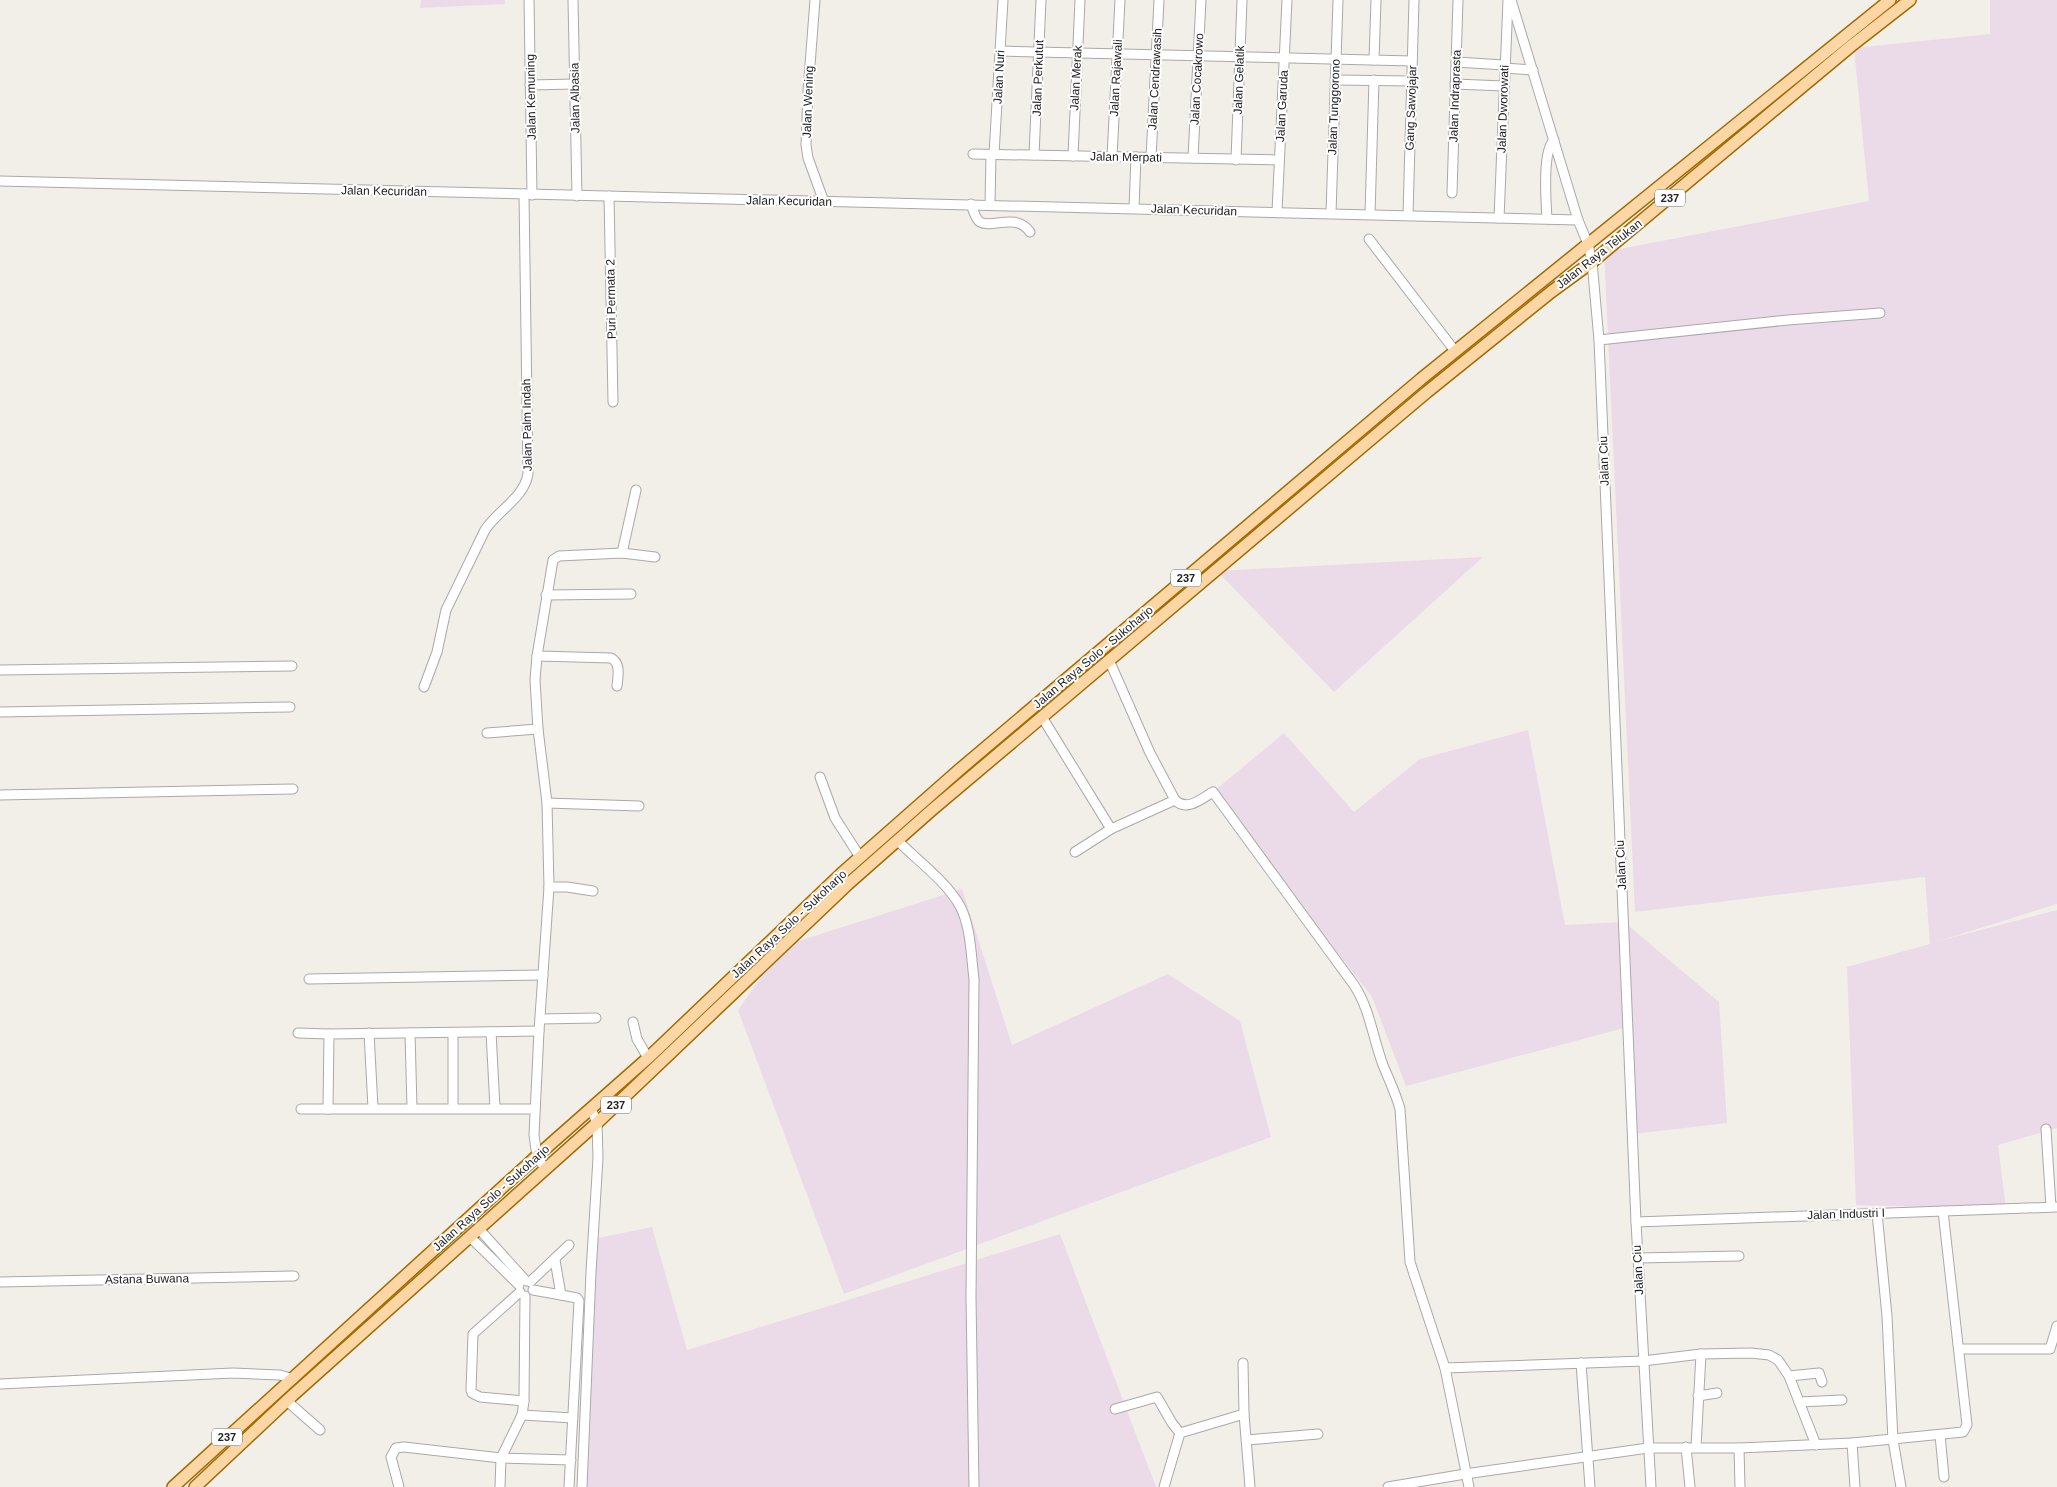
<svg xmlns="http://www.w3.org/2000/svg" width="2057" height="1487" viewBox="0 0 2057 1487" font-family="Helvetica,sans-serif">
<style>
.industrial{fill:#ebdbe8}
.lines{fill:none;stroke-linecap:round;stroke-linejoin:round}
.minor-casing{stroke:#a9a9a9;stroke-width:11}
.major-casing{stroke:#a06b00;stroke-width:14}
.minor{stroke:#fff;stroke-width:9}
.major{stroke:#fcd6a4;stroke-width:11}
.labels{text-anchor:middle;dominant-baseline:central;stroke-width:4;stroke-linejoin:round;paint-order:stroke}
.shield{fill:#fff;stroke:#646464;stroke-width:1}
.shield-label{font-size:11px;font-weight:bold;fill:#222}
.street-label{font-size:12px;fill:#222;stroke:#fff}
</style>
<rect width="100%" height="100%" fill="#f2efe9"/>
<g class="industrial">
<polygon points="421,0 505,0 505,4 420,8"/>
<polygon points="1990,0 2057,0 2057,904 1939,941 2057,910 2057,1128 1998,1145 2006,1209 1856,1205 1847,967 1930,944 1925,877 1635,912 1604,252 1869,201 1854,48 1990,34"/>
<polygon points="1483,557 1334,692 1217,571"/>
<polygon points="1528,730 1565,925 1624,922 1719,1002 1727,1123 1633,1134 1628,1027 1406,1086 1372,997 1213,792 1284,733 1354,812 1420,759"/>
<polygon points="962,889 1012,1045 1168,974 1240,1021 1271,1137 844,1294 738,1010 783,946"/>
<polygon points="652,1227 687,1350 1060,1234 1156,1487 582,1487 593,1239"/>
</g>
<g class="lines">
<defs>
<g id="minor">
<polyline points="529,0 532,195"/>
<polyline points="573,0 577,196"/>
<polyline points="815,0 808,91 806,145 808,158 824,202"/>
<polyline points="1511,0 1578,220 1588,244 1592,262 1599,340 1636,1222 1651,1487"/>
<polyline points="1000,51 1412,61"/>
<polyline points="1374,60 1376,0"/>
<polyline points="1456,62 1504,65"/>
<polyline points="1504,68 1533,70"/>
<polyline points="1335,80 1412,81"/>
<polyline points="1455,84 1503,86"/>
<polyline points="530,85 575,84"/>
<polyline points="973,154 1279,160"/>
<polyline points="994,154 1003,0"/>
<polyline points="1034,155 1041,0"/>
<polyline points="1073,156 1080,0"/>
<polyline points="1112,157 1120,0"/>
<polyline points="1151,158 1159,0"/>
<polyline points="1193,158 1201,0"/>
<polyline points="1236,160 1242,0"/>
<polyline points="0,181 1578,220"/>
<polyline points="1452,193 1458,0"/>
<polyline points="609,196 613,402"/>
<path d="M971,204C973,209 975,219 980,222C992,229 1016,212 1030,232"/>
<polyline points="990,204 991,154"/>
<polyline points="1134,208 1136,157"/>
<polyline points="1277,212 1287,0"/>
<polyline points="1331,213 1338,0"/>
<polyline points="1370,214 1374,80"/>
<polyline points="1408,215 1414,0"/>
<polyline points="1499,218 1508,0"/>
<path d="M1547,219C1546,202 1542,151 1554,140"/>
<polyline points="1369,239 1455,351"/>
<polyline points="1599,340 1788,320 1880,313"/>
<polyline points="622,553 636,490"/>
<polyline points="546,595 631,594"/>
<path d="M537,656L611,658C621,663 618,676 617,686"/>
<path d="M1109,660L1150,753L1175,800C1187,812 1201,799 1213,792L1354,985C1370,1009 1373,1039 1383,1065C1389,1080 1396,1094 1400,1109L1410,1262L1445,1368L1469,1487"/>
<polyline points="0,670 292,666"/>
<path d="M424,687L437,652L446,610L485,530C498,510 524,498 528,474L524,194"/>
<polyline points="0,712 290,707"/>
<polyline points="1042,717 1111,829"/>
<polyline points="487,733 538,729"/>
<polyline points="820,777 835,818 860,857"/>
<polyline points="0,795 293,789"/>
<polyline points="547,803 639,806"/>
<path d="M898,841C918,861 946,881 960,906C971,927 971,956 974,979L971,1297L974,1487"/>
<polyline points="1075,852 1111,829 1175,800"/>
<polyline points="549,887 567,887 593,891"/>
<polyline points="309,979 543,975"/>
<polyline points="540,1019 596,1018"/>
<polyline points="633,1022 637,1039 648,1058"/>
<polyline points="491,1032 495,1108"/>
<polyline points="298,1033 329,1034"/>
<polyline points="369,1033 373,1108"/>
<polyline points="410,1033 412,1108"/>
<polyline points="453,1033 453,1108"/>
<polyline points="301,1109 535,1109"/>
<polyline points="328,1109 329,1034 539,1031"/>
<polyline points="2046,1129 2051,1207"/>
<polyline points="545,1169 537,1156 534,1135 539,1031 549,887 547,803 538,729 535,680 537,656 553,560 559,556 622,553 655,557"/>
<polyline points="1877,1213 1887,1316 1893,1440 1901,1487"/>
<polyline points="1636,1222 2057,1207"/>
<polyline points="479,1229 526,1281"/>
<polyline points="470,1237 519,1285"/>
<polyline points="1638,1258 1739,1256"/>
<polyline points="0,1282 294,1276"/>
<polyline points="530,1282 569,1245"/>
<polyline points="533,1290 561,1295 555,1260"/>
<polyline points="520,1292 473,1334 471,1390 472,1393 480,1397 524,1401"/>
<polyline points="561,1295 577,1298 579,1301 569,1487"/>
<polyline points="1959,1349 2050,1349 2057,1326"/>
<polyline points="1243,1363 1244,1414 1250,1487"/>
<polyline points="1581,1363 1590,1487"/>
<polyline points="1445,1368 1643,1361 1701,1354 1751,1353 1769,1355 1778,1360 1789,1376 1816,1445"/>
<polyline points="1789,1376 1819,1373 1822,1382"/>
<polyline points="0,1384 233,1373 280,1375 293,1379"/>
<polyline points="1698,1396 1717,1393"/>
<polyline points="287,1401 320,1430"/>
<polyline points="1799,1402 1842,1400"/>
<polyline points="1115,1409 1157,1397 1172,1423 1180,1433"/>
<polyline points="522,1415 573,1418"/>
<polyline points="1180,1433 1244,1414"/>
<polyline points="1940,1435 1944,1477"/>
<polyline points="1247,1440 1318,1434"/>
<polyline points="1852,1443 1855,1487"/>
<polyline points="1686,1447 1690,1487"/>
<polyline points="1696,1447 1701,1354"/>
<polyline points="1739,1448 1740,1487"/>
<polyline points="399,1487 391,1457 396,1448 404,1447 501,1458 571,1460"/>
<polyline points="500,1487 501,1458 522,1415 524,1401 525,1296"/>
<polyline points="582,1487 591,1272 598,1158 597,1123 591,1109"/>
<polyline points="1164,1487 1180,1433"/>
<polyline points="1388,1487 1465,1474 1648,1448 1739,1448 1852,1443 1963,1432 1967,1425 1943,1211"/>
</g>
<g id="major">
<polyline points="173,1487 537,1156 648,1058 841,874 959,770 1421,379 1890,0"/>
<polyline points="195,1487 293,1395 597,1123 848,884 933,809 1427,392 1551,292 1592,262 1851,46 1910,0"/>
</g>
</defs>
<use href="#minor" class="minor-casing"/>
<use href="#major" class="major-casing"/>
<use href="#minor" class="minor"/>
<use href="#major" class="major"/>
</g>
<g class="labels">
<g class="shield">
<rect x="1655" y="189.5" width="30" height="17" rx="4"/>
<rect x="1171" y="569.5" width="30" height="17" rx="4"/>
<rect x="601" y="1096.5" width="30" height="17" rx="4"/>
<rect x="212" y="1428.5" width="30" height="17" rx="4"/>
</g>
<g class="shield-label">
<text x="1670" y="198">237</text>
<text x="1186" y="578">237</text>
<text x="616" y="1105">237</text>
<text x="227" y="1437">237</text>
</g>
<g class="street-label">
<text transform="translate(999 77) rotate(-87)">Jalan Nuri</text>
<text transform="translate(1038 78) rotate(-88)">Jalan Perkutut</text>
<text transform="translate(1076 78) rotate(-87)">Jalan Merak</text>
<text transform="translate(1116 78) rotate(-87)">Jalan Rajawali</text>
<text transform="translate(1155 79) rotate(-87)">Jalan Cendrawasih</text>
<text transform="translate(1197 79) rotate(-87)">Jalan Cocakrowo</text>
<text transform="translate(1239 80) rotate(-88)">Jalan Gelatik</text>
<text transform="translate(1455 96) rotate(-88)">Jalan Indraprasta</text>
<text transform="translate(531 97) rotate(-91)">Jalan Kemuning</text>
<text transform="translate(575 98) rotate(-91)">Jalan Albasia</text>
<text transform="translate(808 102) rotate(-88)">Jalan Wening</text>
<text transform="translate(1282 106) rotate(-87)">Jalan Garuda</text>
<text transform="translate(1334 107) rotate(-88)">Jalan Tunggorono</text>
<text transform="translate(1411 108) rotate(-88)">Gang Sawojajar</text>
<text transform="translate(1503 109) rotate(-88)">Jalan Dworowati</text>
<text transform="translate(1126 157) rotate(1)">Jalan Merpati</text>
<text transform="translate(384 191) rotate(1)">Jalan Kecuridan</text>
<text transform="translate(789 201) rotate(1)">Jalan Kecuridan</text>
<text transform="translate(1194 210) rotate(2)">Jalan Kecuridan</text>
<text transform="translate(1599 254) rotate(-38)">Jalan Raya Telukan</text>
<text transform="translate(611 299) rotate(-91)">Puri Permata 2</text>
<text transform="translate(527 425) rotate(-91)">Jalan Palm Indah</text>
<text transform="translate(1604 461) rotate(-92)">Jalan Ciu</text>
<text transform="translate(1093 657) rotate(-40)">Jalan Raya Solo - Sukoharjo</text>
<text transform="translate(1621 865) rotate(-93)">Jalan Ciu</text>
<text transform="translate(789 924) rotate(-43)">Jalan Raya Solo - Sukoharjo</text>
<text transform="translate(491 1198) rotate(-42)">Jalan Raya Solo - Sukoharjo</text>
<text transform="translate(1846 1214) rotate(-2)">Jalan Industri I</text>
<text transform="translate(1638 1270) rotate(-93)">Jalan Ciu</text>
<text transform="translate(147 1279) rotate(-1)">Astana Buwana</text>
</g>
</g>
</svg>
